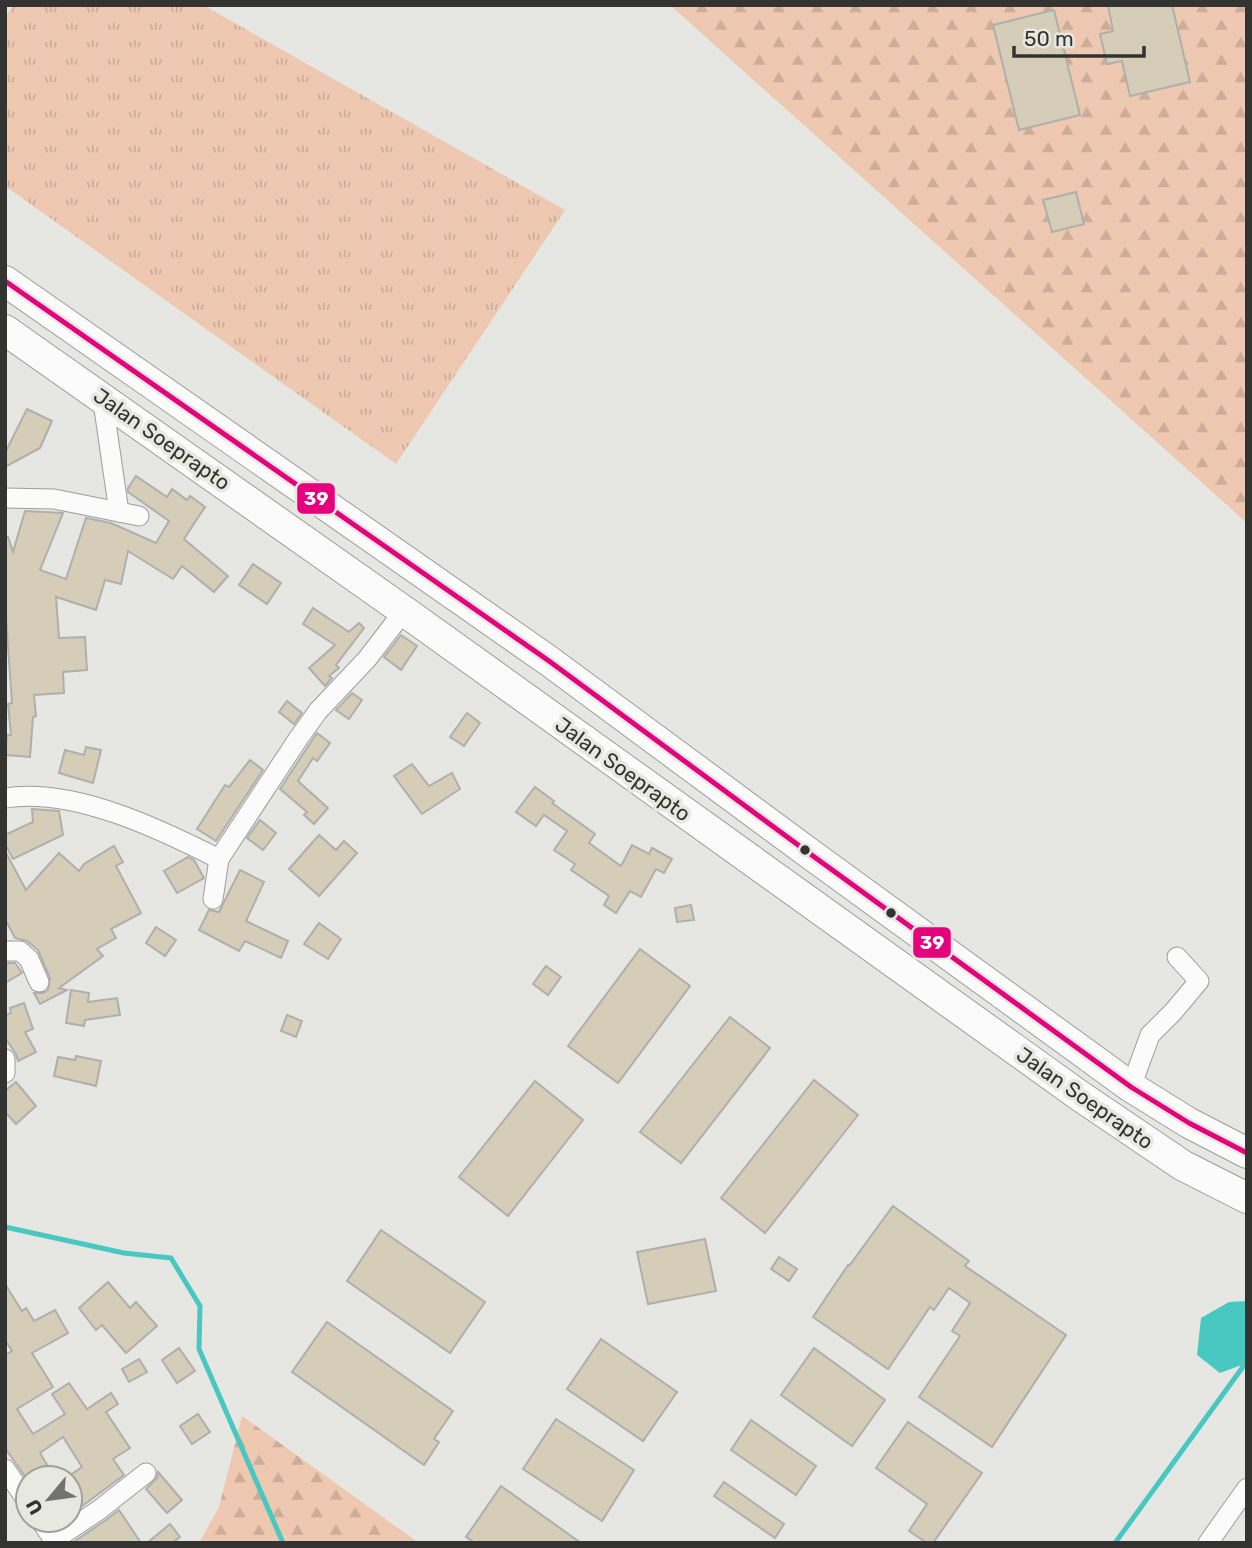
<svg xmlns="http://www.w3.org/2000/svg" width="1252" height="1548" viewBox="0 0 1252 1548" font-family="Rubik,sans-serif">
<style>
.grass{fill:url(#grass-tufts)}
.forest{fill:url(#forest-firs)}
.water{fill:#48c8c0}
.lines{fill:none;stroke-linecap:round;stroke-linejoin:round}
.stream{stroke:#48c8c0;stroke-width:5}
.building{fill:#d6cdb9;stroke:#afafab;stroke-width:2}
.minor-casing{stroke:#9c9d9a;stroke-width:21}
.highway-casing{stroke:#9c9d9a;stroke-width:32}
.minor{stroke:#fbfbfb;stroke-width:19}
.highway{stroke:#fbfbfb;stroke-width:30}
.bus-1-casing{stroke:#e7e9e1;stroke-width:10}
.bus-1{stroke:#e5007d;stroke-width:5}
.bus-dot{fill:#333431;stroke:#e7e9e1;stroke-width:2.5}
.labels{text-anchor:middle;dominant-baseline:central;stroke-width:7;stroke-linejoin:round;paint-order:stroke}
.street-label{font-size:21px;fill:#333431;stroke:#e7e9e1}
.line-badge{stroke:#e7e9e1;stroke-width:2.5}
.badge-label{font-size:19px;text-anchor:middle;font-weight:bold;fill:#fff}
</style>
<defs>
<pattern id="grass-tufts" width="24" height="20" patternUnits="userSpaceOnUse" patternTransform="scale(1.75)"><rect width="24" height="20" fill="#eec8b0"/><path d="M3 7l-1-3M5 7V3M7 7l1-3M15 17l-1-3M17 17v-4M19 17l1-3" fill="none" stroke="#cdac98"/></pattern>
<pattern id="forest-firs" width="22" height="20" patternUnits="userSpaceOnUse" patternTransform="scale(1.75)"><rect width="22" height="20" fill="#eec8b0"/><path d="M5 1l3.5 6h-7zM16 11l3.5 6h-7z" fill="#cdac98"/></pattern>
</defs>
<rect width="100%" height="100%" fill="#e6e7e3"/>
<polygon class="grass" points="14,5 203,5 565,210 396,464 5,186 5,17"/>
<g class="forest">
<polygon points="670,5 1247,5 1247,523"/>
<polygon points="242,1416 419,1543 199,1543 219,1507"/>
</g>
<polygon class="water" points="1247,1301 1247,1363 1220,1373 1197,1355 1201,1318 1229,1302"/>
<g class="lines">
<g class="stream">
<polyline points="5,1227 124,1253 171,1258 200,1306 199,1349 283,1543"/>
<polyline points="1115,1543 1245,1364"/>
</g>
</g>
<g class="building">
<polygon points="1108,5 1172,5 1190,82 1130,96 1122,61 1107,64 1100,34 1113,31"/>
<polygon points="1054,10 1080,115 1019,130 993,25"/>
<polygon points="1076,192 1084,224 1052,232 1043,200"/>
<polygon points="27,409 52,421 40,448 5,467 5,453"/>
<polygon points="136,476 167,497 172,489 187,500 190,496 205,507 184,539 228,576 214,592 182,566 173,579 128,551 121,584 105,580 96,610 56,597 59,638 85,637 87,670 63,672 64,693 34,695 36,716 33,717 30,757 5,755 7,735 11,735 8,704 12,703 5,604 5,537 8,537 13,552 25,511 63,513 40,570 66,579 86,518 111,523 156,543 169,521 128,492 128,488"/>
<polygon points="253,564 281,583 267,604 239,585"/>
<polygon points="313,608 349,632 359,623 364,628 336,665 339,668 329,676 332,678 325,686 309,668 335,645 303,624"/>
<polygon points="401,635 417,646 401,670 384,657"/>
<polygon points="352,693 362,700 349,719 336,710"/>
<polygon points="287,701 302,713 294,724 279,712"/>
<polygon points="467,713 480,723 464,746 450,737"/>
<polygon points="317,733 330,743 317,761 313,758 298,781 328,808 314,824 304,815 307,812 280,789"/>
<polygon points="86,747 101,750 93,783 59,773 65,750 84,755"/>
<polygon points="250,760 263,770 216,841 197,829 225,785 229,787"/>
<polygon points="412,764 429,786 452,773 460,789 422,814 394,776"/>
<polygon points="535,787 554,801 552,803 595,834 589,843 621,866 632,845 649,854 652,848 672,859 664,873 656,869 641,897 630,891 616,913 604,905 609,896 571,870 575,864 554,850 567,831 544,815 536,826 516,812"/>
<polygon points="32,809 59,811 63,835 13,859 5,844 5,835 33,822"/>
<polygon points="260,820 276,833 263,850 247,838"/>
<polygon points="319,835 336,850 344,841 357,853 319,896 289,869"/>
<polygon points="114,846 123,862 116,866 141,913 111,929 116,938 97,949 103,956 59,988 67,990 40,1004 34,993 43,993 48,990 50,978 38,950 27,941 15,938 5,919 5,851 26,890 59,853 79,871 84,864"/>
<polygon points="188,857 194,860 204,878 177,893 164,871"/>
<polygon points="240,870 264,882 246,921 288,941 281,958 245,941 239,951 199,930 209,910 219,912"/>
<polygon points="691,905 694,920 677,922 675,908"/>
<polygon points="319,923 341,939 328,959 304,944"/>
<polygon points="156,927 176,940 165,956 146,943"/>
<polygon points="640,949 690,986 618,1083 568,1046"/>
<polygon points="9,963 15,963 22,973 5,983 5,966"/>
<polygon points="546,966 561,977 548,995 533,984"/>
<polygon points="71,990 89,993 88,1002 117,998 120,1015 85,1020 84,1026 66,1023"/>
<polygon points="24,1003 33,1029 25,1032 36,1052 18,1061 16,1054 5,1038 5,1015 11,1013 10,1008"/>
<polygon points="287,1015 302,1021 296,1037 281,1031"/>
<polygon points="730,1017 770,1048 681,1163 640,1132"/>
<polygon points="76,1056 101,1061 96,1086 54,1076 58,1057 75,1060"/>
<polygon points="814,1080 858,1115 765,1233 721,1198"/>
<polygon points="535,1081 583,1120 508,1216 459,1177"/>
<polygon points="16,1082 36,1106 16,1124 5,1112 5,1091"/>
<polygon points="893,1206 969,1261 965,1266 1066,1335 992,1447 919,1397 960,1336 952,1331 970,1303 949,1288 934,1310 930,1307 888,1369 813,1317 848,1265 849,1266"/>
<polygon points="381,1230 485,1302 450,1353 347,1281"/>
<polygon points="705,1239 716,1291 648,1304 637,1252"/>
<polygon points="779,1257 797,1269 789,1281 771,1269"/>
<polygon points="108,1282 130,1308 136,1302 157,1326 126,1353 102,1325 96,1330 79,1308"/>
<polygon points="5,1284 22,1311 26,1308 34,1321 55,1310 68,1333 32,1353 53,1387 17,1409 33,1434 65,1414 52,1394 69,1383 87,1409 111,1393 118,1404 106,1412 130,1448 113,1459 124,1475 70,1515 70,1475 82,1467 63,1437 40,1453 55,1478 26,1478 5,1448 5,1355 12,1351 5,1340"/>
<polygon points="327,1322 453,1411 434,1439 439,1442 424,1465 292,1372"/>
<polygon points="601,1339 677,1392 643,1441 567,1389"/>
<polygon points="179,1348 195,1371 177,1383 162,1360"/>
<polygon points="814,1348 885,1400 852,1446 781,1395"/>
<polygon points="139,1359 147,1372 129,1382 122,1369"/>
<polygon points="198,1414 210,1432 192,1444 180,1426"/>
<polygon points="556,1419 634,1470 602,1521 523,1469"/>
<polygon points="751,1420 816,1466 796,1495 731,1450"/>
<polygon points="908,1422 982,1473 933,1543 927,1543 909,1531 927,1504 876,1468"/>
<polygon points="158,1472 182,1500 167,1513 146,1489 157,1478"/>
<polygon points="724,1482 784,1524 775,1538 714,1496"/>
<polygon points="501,1486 581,1543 475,1543 466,1537"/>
<polygon points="119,1510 141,1543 72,1543 106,1520"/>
<polygon points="170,1524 180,1537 172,1543 147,1543"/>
</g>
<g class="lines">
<defs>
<g id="minor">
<polyline points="105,399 104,409 119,512"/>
<polyline points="5,498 54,499 139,516"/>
<path d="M5,798C73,787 160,829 219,859"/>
<polyline points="213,899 219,859 298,739 318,711 367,659 404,611"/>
<polyline points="5,951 20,951 29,959 39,982"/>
<polyline points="5,1059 5,1073"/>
<polyline points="1131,1087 1150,1035 1173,1012 1199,981 1177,957"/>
<polyline points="5,1469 28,1502"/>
<polyline points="40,1520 56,1543"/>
<polyline points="54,1540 99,1510 146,1473"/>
<polyline points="1208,1543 1247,1488"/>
</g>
<g id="highway">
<polyline points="5,281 549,661 813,856 1131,1087 1189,1123 1247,1153"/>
<polyline points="5,330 404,611 1080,1096 1182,1165 1247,1198"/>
</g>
</defs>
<use href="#minor" class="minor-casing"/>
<use href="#highway" class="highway-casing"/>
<use href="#minor" class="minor"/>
<use href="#highway" class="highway"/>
<defs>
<polyline id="bus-1" points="5,281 549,661 813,856 1131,1087 1189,1123 1247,1153"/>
</defs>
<use href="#bus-1" class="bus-1-casing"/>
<use href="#bus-1" class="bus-1"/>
</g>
<g class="bus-dot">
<circle cx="805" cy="850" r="6"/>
<circle cx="891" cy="913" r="6"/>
</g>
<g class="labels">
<g class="street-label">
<text transform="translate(162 439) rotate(35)">Jalan Soeprapto</text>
<text transform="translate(623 769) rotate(36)">Jalan Soeprapto</text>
<text transform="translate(1085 1098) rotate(35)">Jalan Soeprapto</text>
</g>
</g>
<g class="line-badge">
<rect x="296" y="482" width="40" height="33" rx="7" fill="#e5007d"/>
<rect x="912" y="926" width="40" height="33" rx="7" fill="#e5007d"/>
</g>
<g class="badge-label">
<text x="316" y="505">39</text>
<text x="932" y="949">39</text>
</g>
<rect width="1252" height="1548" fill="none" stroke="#333431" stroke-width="14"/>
<g transform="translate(49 1499) rotate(241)"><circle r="33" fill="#e7e9e1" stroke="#9fa19b" stroke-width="2"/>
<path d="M0-5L12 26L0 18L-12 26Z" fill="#72736f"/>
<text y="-10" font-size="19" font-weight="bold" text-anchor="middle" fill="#333431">U</text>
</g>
<path d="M1014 46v10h130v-10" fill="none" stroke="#333431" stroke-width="3.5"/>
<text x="1024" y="46" font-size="21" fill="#333431" stroke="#e7e9e1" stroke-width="5" paint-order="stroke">50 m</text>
</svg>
